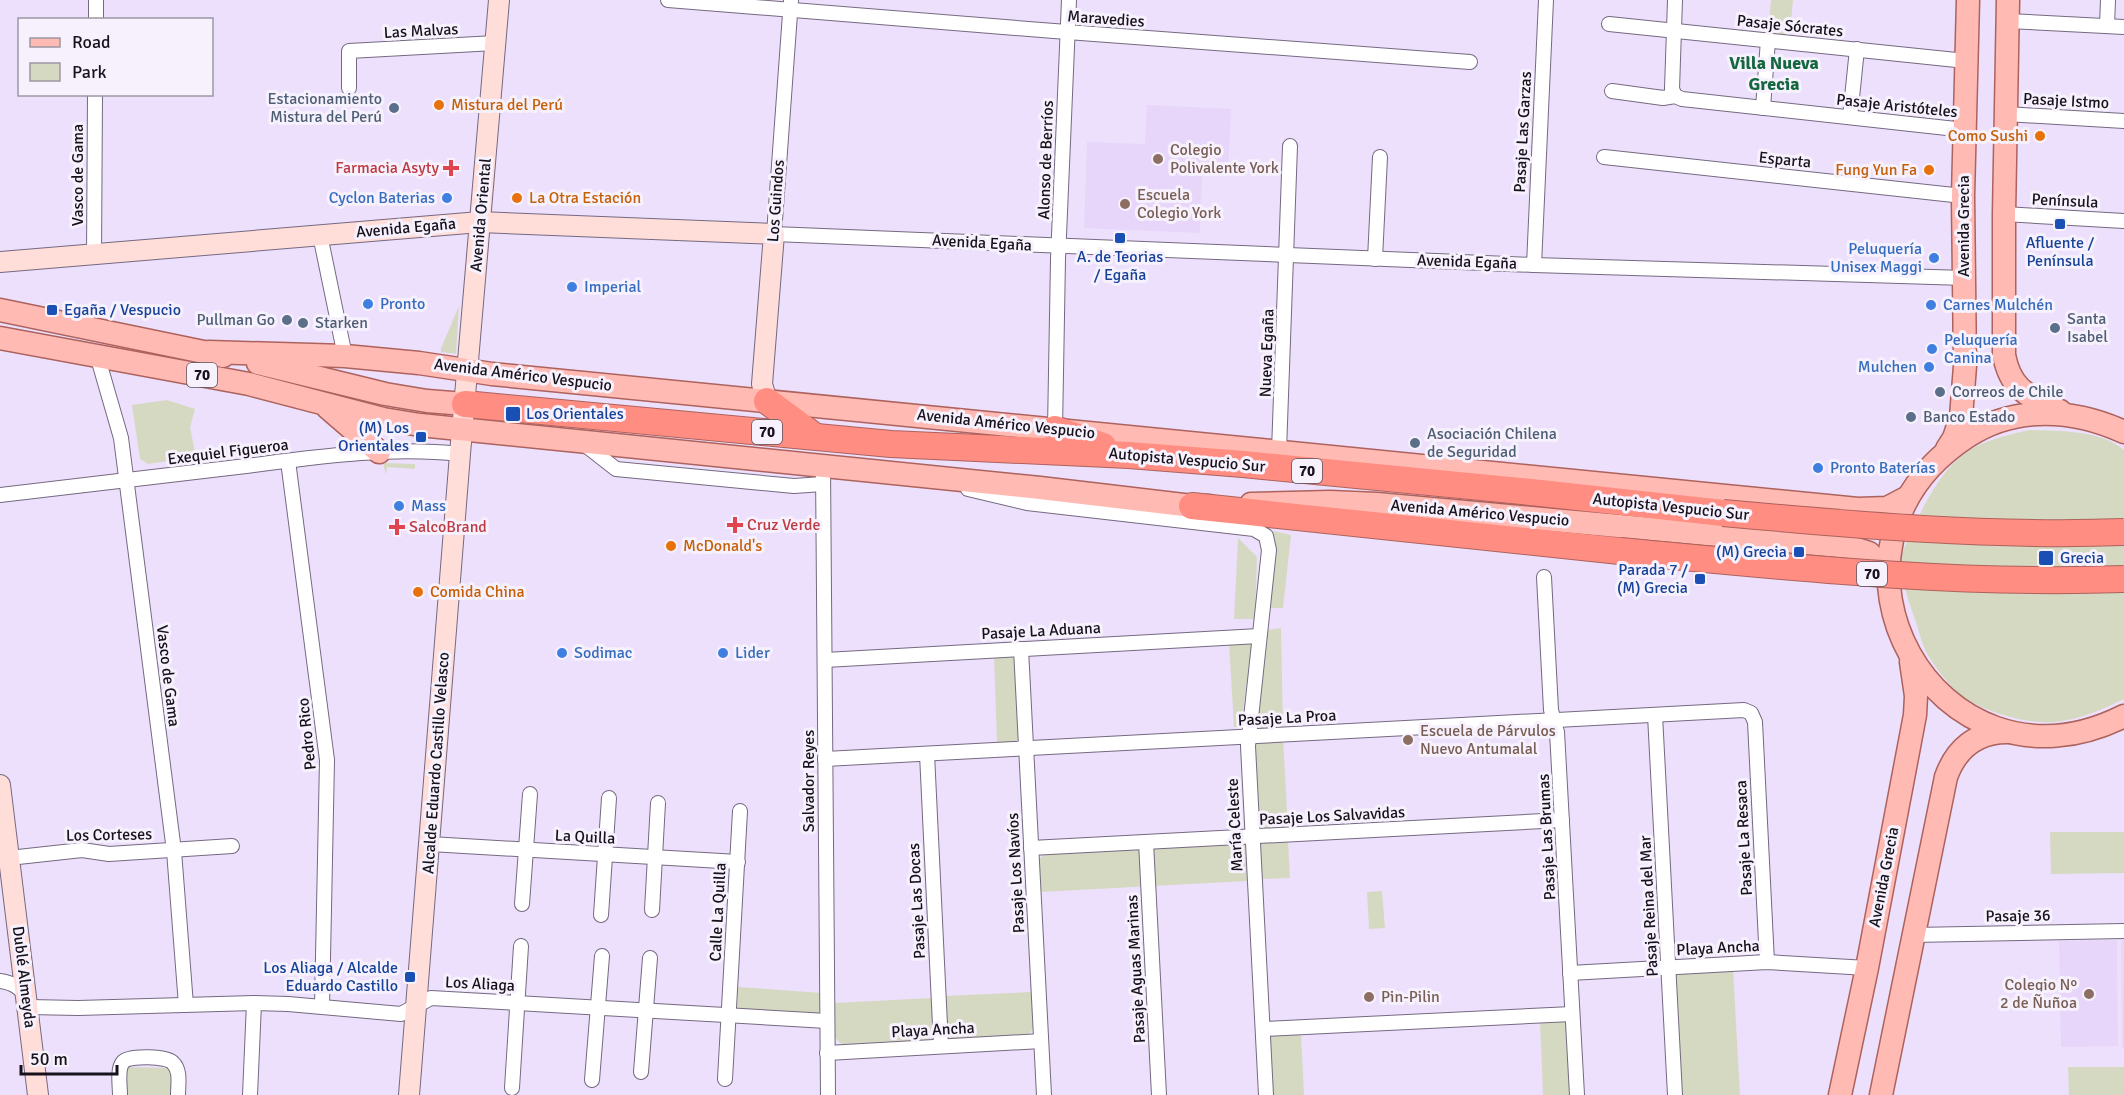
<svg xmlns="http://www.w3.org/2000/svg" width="2124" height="1095" viewBox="0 0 2124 1095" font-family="Signika,sans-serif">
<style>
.built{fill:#e7d6f9}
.green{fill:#d6d9c1}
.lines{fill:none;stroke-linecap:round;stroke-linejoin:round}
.street-casing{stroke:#756981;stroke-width:16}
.secondary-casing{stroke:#756981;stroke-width:22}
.primary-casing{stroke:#ad625d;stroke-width:25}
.highway-casing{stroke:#ad625d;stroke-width:28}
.street{stroke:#fff;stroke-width:14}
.secondary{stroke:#ffddd9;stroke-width:20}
.primary{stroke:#ffbbb3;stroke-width:22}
.highway{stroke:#ff8d81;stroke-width:26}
.highway-bridge-casing{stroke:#ad625d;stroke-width:28;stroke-linecap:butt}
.highway-bridge{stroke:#ff8d81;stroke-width:26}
.food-dot{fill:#e8710a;stroke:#f6f1fc;stroke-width:2}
.service-dot{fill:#5c6f8a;stroke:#f6f1fc;stroke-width:2}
.education-dot{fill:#8d6e63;stroke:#f6f1fc;stroke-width:2}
.health-dot{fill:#e0444e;stroke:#f6f1fc;stroke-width:2}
.shop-dot{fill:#3f7fe0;stroke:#f6f1fc;stroke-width:2}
.transit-dot{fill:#1a4fb4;stroke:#f6f1fc;stroke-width:2}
.labels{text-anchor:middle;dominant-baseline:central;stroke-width:6;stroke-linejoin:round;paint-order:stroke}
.shield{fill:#f6f1fc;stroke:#59545e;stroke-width:1.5}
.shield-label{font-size:15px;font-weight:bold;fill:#16111a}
.street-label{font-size:16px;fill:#16111a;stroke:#f6f1fc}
.service-label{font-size:16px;fill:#4e5e75;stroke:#f6f1fc;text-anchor:start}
.food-label{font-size:16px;fill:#c56008;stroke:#f6f1fc;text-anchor:start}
.education-label{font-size:16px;fill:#785e54;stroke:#f6f1fc;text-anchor:start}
.health-label{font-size:16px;fill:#be3a42;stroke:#f6f1fc;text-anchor:start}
.shop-label{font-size:16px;fill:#366cbe;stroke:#f6f1fc;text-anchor:start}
.transit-label{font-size:16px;fill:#164399;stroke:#f6f1fc;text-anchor:end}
.neighbourhood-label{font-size:18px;font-weight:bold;fill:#14673f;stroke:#f6f1fc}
</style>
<rect width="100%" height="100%" fill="#ede0fc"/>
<g class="built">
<polygon points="1147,105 1231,109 1228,175 1202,175 1200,233 1084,228 1087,142 1145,144"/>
<polygon points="2117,940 2118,1046 2061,1047 2059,941"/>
<polygon points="2121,940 2124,940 2124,1047 2122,1047"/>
</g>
<g class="green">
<polygon points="1771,0 1793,0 1790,35 1768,33"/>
<polygon points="459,306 456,354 441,352 441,348"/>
<polygon points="167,400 195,409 190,427 196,457 148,464 140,459 132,405"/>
<path d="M2029,430C2058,431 2101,430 2124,450V699C2102,710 2080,719 2056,722C2028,724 1992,714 1968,700C1954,691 1940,674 1931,660C1923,649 1920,635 1916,622C1911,608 1901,580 1901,565C1901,550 1910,536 1916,523C1929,494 1948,460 1977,446C1994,438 2012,434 2029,430Z"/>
<polygon points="383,463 415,464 415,469 387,467 386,475"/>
<polygon points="1269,530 1291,535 1283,608 1266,608 1273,537"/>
<polygon points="1238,538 1257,557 1255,619 1234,619"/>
<polygon points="1281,628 1283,727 1256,729 1265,630"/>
<polygon points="1252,642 1241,727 1234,727 1229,644"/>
<polygon points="1011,655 1015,661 1020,736 1013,744 997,744 994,656"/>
<polygon points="1283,738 1288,829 1258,830 1253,740"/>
<polygon points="2050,832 2124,832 2124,873 2051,874"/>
<polygon points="1288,840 1290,878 1262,879 1260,841"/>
<polygon points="1245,841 1247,881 1040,892 1039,859 1046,853"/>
<polygon points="1382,891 1385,928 1369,929 1367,892"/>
<polygon points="1733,969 1740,1095 1681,1095 1674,972"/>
<polygon points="738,987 822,993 820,1015 737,1010"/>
<polygon points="1032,992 1035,1028 1027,1035 954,1040 945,1032 944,996"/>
<polygon points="932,998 933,1034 928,1041 843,1045 835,1038 834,1003"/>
<polygon points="1568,1019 1572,1095 1543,1095 1540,1021"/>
<polygon points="1301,1034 1304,1095 1271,1095 1268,1036"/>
<polygon points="125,1067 172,1068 172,1095 125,1095"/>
<polygon points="2068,1067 2124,1067 2124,1095 2069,1095"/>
</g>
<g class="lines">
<defs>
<g id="street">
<polyline points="668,0 1054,31 1470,62"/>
<polyline points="791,0 774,234 1534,265 1965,278"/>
<polyline points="96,20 96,0"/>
<polyline points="2008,21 2124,27"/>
<polyline points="1609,24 1966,61"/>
<polyline points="2107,26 2108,0"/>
<polyline points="349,88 349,51 495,43"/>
<polyline points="1612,91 1663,98 1675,96 1682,99 1965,130"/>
<polyline points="1675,96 1672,89 1675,0"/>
<polyline points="1763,108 1768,40"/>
<polyline points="2006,114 2124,121"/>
<polyline points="1850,117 1857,49"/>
<polyline points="1604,157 1963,196"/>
<polyline points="2004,214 2124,221"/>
<polyline points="320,235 345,356"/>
<polyline points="94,256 95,94"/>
<polyline points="1375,259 1380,157"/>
<polyline points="1534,265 1546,0"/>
<polyline points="97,355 121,438 174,851 186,1005"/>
<polyline points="1055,429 1058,259 1069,0"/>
<polyline points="584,444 616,469 794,486 823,484"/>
<polyline points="1279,451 1290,146"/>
<polyline points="288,461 327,760 322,1007"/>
<polyline points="823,467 828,1095"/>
<polyline points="968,489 1027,503 1254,529 1266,536 1269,550 1248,746 1266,1095"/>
<path d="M0,495C82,485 164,476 246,466C316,457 389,446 460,454"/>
<polyline points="1544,577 1551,710 1557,732 1577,1095"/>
<polyline points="1021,649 1044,1095"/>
<polyline points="825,660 1259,636"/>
<polyline points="1655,715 1675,1095"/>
<polyline points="927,754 941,1046"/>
<polyline points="825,759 1744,710 1751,713 1755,722 1767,962"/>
<polyline points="1146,842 1159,1095"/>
<polyline points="430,844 738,862"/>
<polyline points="1031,848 1562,820"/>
<polyline points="9,858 82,850 109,854 232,846"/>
<polyline points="522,904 530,794"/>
<polyline points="652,910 658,803"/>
<polyline points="601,915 609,798"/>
<polyline points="1913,935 2124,931"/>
<polyline points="1570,973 1767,962 1867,968"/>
<path d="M0,981C13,983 20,987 27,998"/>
<polyline points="29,1007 78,1008 254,1003 288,1004 401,1014 431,998 827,1021"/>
<polyline points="1263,1029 1572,1014"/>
<polyline points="827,1053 1041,1041"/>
<polyline points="641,1072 650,958"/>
<polyline points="725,1079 740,811"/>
<polyline points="592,1080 602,956"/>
<polyline points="512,1088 521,946"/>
<path d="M120,1095C120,1086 117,1069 123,1062C129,1055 168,1056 173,1063C181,1071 178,1084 178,1095"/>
<polyline points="250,1095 254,1003"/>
</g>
<g id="secondary">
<polyline points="0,262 480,222 774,234 762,384 767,401"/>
<polyline points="0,785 38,1095"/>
<polyline points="409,1095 460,454 499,0"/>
</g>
<g id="primary">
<path d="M2008,0L2004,214V355C2011,392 2030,396 2060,411"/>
<polyline points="0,310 223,356"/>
<polyline points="0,338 249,384 383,419 420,425 1040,488 1192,506 1209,506"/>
<polyline points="209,352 345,356 419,363 492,374 1858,509 1887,508 1908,497"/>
<polyline points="258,363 385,394 427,401 465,404"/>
<polyline points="328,408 379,452"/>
<path d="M2124,432C2074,409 2016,405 1968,436C1792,550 1937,810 2124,716"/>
<polyline points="1947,449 1954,438 1961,417 1965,366 1963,196 1968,0"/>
<polyline points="1251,504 1330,502 1377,504 1850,547 1869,553 1888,571"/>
<polyline points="1840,1095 1867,968 1915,715 1916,696 1911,662"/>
<path d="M1881,1095L1946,777C1956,749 1976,732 2007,732"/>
</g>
<g id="highway">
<polyline points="767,401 813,435"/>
<polyline points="465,404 891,444 1129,455 1243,464 1531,492 1723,513"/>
<polyline points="1055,429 1103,446"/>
<polyline points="1192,506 1620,551"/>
</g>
</defs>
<use href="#street" class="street-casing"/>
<use href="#secondary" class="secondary-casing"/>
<use href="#primary" class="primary-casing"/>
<use href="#highway" class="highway-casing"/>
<use href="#street" class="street"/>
<use href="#secondary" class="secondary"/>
<use href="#primary" class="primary"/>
<use href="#highway" class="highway"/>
<defs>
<g id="highway-bridge">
<path d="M1723,513C1856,525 1990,537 2124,532"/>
<path d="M1620,551C1789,567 1954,585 2124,579"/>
</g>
</defs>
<use href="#highway-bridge" class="highway-bridge-casing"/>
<use href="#highway-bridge" class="highway-bridge"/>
</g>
<g class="food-dot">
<circle cx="439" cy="105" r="6"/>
<circle cx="2040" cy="136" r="6"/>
<circle cx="1929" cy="170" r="6"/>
<circle cx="517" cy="198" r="6"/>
<circle cx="671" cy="546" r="6"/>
<circle cx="418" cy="592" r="6"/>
</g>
<g class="service-dot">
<circle cx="394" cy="108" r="6"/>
<circle cx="287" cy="320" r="6"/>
<circle cx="303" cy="323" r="6"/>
<circle cx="2055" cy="328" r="6"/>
<circle cx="1940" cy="392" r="6"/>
<circle cx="1911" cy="417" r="6"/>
<circle cx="1415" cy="443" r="6"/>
</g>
<g class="education-dot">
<circle cx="1158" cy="159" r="6"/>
<circle cx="1125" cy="204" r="6"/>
<circle cx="1408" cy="740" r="6"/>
<circle cx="2089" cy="994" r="6"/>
<circle cx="1369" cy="997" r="6"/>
</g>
<g class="health-dot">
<path d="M448 159h6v6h6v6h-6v6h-6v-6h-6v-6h6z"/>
<path d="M732 516h6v6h6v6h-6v6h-6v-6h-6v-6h6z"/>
<path d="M394 518h6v6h6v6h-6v6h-6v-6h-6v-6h6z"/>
</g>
<g class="shop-dot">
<circle cx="447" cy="198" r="6"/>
<circle cx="1934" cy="258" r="6"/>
<circle cx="572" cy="287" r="6"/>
<circle cx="368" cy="304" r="6"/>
<circle cx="1931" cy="305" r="6"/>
<circle cx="1932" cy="349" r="6"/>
<circle cx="1929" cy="367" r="6"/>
<circle cx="1818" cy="468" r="6"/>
<circle cx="399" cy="506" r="6"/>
<circle cx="562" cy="653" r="6"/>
<circle cx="723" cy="653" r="6"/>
</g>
<g class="transit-dot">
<rect x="2054" y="218" width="12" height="12" rx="3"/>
<rect x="1114" y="232" width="12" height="12" rx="3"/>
<rect x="46" y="304" width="12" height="12" rx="3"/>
<rect x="505" y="406" width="16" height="16" rx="3"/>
<rect x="415" y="431" width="12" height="12" rx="3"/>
<rect x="1793" y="546" width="12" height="12" rx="3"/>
<rect x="2038" y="550" width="16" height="16" rx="3"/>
<rect x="1694" y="573" width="12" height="12" rx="3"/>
<rect x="404" y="971" width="12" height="12" rx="3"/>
</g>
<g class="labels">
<g class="shield">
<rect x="187" y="363" width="30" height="24" rx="4.5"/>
<rect x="752" y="420" width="30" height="24" rx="4.5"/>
<rect x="1292" y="459" width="30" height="24" rx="4.5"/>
<rect x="1857" y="562" width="30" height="24" rx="4.5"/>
</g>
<g class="shield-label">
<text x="202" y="375">70</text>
<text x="767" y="432">70</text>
<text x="1307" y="471">70</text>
<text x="1872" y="574">70</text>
</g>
<g class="street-label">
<text transform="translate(1106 19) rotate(4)">Maravedies</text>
<text transform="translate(1790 26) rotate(6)">Pasaje Sócrates</text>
<text transform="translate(421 31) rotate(-3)">Las Malvas</text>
<text transform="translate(2066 101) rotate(3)">Pasaje Istmo</text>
<text transform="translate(1897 106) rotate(6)">Pasaje Aristóteles</text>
<text transform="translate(1523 132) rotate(-87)">Pasaje Las Garzas</text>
<text transform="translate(1046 160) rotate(-88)">Alonso de Berríos</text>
<text transform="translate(1785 160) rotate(6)">Esparta</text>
<text transform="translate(78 175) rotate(-90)">Vasco de Gama</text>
<text transform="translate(776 201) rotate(-86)">Los Guindos</text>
<text transform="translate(2065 201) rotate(3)">Península</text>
<text transform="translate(481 215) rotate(-85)">Avenida Oriental</text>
<text transform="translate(1964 226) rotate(-90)">Avenida Grecia</text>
<text transform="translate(406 228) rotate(-5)">Avenida Egaña</text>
<text transform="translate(982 243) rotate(3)">Avenida Egaña</text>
<text transform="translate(1467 262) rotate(2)">Avenida Egaña</text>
<text transform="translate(1267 353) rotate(-88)">Nueva Egaña</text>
<text transform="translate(523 375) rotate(7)">Avenida Américo Vespucio</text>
<text transform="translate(1006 424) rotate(6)">Avenida Américo Vespucio</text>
<text transform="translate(228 452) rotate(-7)">Exequiel Figueroa</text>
<text transform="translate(1187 460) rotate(5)">Autopista Vespucio Sur</text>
<text transform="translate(1671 507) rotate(6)">Autopista Vespucio Sur</text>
<text transform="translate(1480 513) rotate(5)">Avenida Américo Vespucio</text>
<text transform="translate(1041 631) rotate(-3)">Pasaje La Aduana</text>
<text transform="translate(168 676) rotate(83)">Vasco de Gama</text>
<text transform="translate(1287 718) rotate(-3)">Pasaje La Proa</text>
<text transform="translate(307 734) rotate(-96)">Pedro Rico</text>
<text transform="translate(436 763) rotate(-86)">Alcalde Eduardo Castillo Velasco</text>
<text transform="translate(809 781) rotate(-90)">Salvador Reyes</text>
<text transform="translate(1332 816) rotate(-3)">Pasaje Los Salvavidas</text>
<text transform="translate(1235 825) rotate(-93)">María Celeste</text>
<text transform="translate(109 835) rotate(-1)">Los Corteses</text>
<text transform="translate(585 837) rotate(3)">La Quilla</text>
<text transform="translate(1547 837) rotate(-93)">Pasaje Las Brumas</text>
<text transform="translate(1744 838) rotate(-93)">Pasaje La Resaca</text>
<text transform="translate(1016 873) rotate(-93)">Pasaje Los Navíos</text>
<text transform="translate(1884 877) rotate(-79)">Avenida Grecia</text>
<text transform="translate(917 901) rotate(-93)">Pasaje Las Docas</text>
<text transform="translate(1649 906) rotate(-93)">Pasaje Reina del Mar</text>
<text transform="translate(718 912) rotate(-87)">Calle La Quilla</text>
<text transform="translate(2018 916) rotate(-1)">Pasaje 36</text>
<text transform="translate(1718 948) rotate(-3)">Playa Ancha</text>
<text transform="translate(1136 969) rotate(-93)">Pasaje Aguas Marinas</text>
<text transform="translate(24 977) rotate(83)">Dublé Almeyda</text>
<text transform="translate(480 984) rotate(3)">Los Aliaga</text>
<text transform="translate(933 1030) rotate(-3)">Playa Ancha</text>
</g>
<g class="service-label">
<text x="382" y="99" text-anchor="end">Estacionamiento<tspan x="382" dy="18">Mistura del Perú</tspan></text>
<text x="2067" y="319">Santa<tspan x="2067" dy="18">Isabel</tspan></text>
<text x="275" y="320" text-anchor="end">Pullman Go</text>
<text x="315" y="323">Starken</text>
<text x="1952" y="392">Correos de Chile</text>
<text x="1923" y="417">Banco Estado</text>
<text x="1427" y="434">Asociación Chilena<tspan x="1427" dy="18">de Seguridad</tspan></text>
</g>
<g class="food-label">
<text x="451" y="105">Mistura del Perú</text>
<text x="2028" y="136" text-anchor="end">Como Sushi</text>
<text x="1917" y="170" text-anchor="end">Fung Yun Fa</text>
<text x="529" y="198">La Otra Estación</text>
<text x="683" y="546">McDonald's</text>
<text x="430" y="592">Comida China</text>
</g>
<g class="education-label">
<text x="1170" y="150">Colegio<tspan x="1170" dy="18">Polivalente York</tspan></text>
<text x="1137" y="195">Escuela<tspan x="1137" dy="18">Colegio York</tspan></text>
<text x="1420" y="731">Escuela de Párvulos<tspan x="1420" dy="18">Nuevo Antumalal</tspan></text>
<text x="2077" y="985" text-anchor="end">Colegio Nº<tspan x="2077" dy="18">2 de Ñuñoa</tspan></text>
<text x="1381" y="997">Pin-Pilin</text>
</g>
<g class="health-label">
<text x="439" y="168" text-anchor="end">Farmacia Asyty</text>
<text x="747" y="525">Cruz Verde</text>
<text x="409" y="527">SalcoBrand</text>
</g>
<g class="shop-label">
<text x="435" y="198" text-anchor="end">Cyclon Baterias</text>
<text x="1922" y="249" text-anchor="end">Peluquería<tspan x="1922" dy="18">Unisex Maggi</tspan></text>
<text x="584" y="287">Imperial</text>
<text x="380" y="304">Pronto</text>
<text x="1943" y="305">Carnes Mulchén</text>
<text x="1944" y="340">Peluquería<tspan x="1944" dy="18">Canina</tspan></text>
<text x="1917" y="367" text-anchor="end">Mulchen</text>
<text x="1830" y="468">Pronto Baterías</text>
<text x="411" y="506">Mass</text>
<text x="574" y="653">Sodimac</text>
<text x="735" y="653">Lider</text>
</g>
<g class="transit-label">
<text x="2060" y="243" text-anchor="middle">Afluente /<tspan x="2060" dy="18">Península</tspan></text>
<text x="1120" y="257" text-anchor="middle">A. de Teorias<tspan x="1120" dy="18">/ Egaña</tspan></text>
<text x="64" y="310" text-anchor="start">Egaña / Vespucio</text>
<text x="526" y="414" text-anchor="start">Los Orientales</text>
<text x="409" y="428">(M) Los<tspan x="409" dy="18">Orientales</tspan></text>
<text x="1787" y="552">(M) Grecia</text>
<text x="2060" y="558" text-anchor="start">Grecia</text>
<text x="1688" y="570">Parada 7 /<tspan x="1688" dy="18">(M) Grecia</tspan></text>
<text x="398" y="968">Los Aliaga / Alcalde<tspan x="398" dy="18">Eduardo Castillo</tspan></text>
</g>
<g class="neighbourhood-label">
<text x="1774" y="63">Villa Nueva<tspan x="1774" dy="21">Grecia</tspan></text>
</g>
</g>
<rect x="18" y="18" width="195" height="78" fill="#f6f1fc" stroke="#9c97a2" stroke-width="1.5"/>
<rect x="30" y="38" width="30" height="9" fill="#ffbbb3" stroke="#9c97a2" stroke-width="1.5"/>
<text x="72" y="48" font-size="18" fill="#16111a">Road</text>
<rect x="30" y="63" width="30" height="18" fill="#d6d9c1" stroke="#9c97a2" stroke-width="1.5"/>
<text x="72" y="78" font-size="18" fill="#16111a">Park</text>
<path d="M21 1065v9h96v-9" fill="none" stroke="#16111a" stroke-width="3"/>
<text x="30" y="1065" font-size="18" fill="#16111a" stroke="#f6f1fc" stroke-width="4.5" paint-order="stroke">50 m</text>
</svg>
